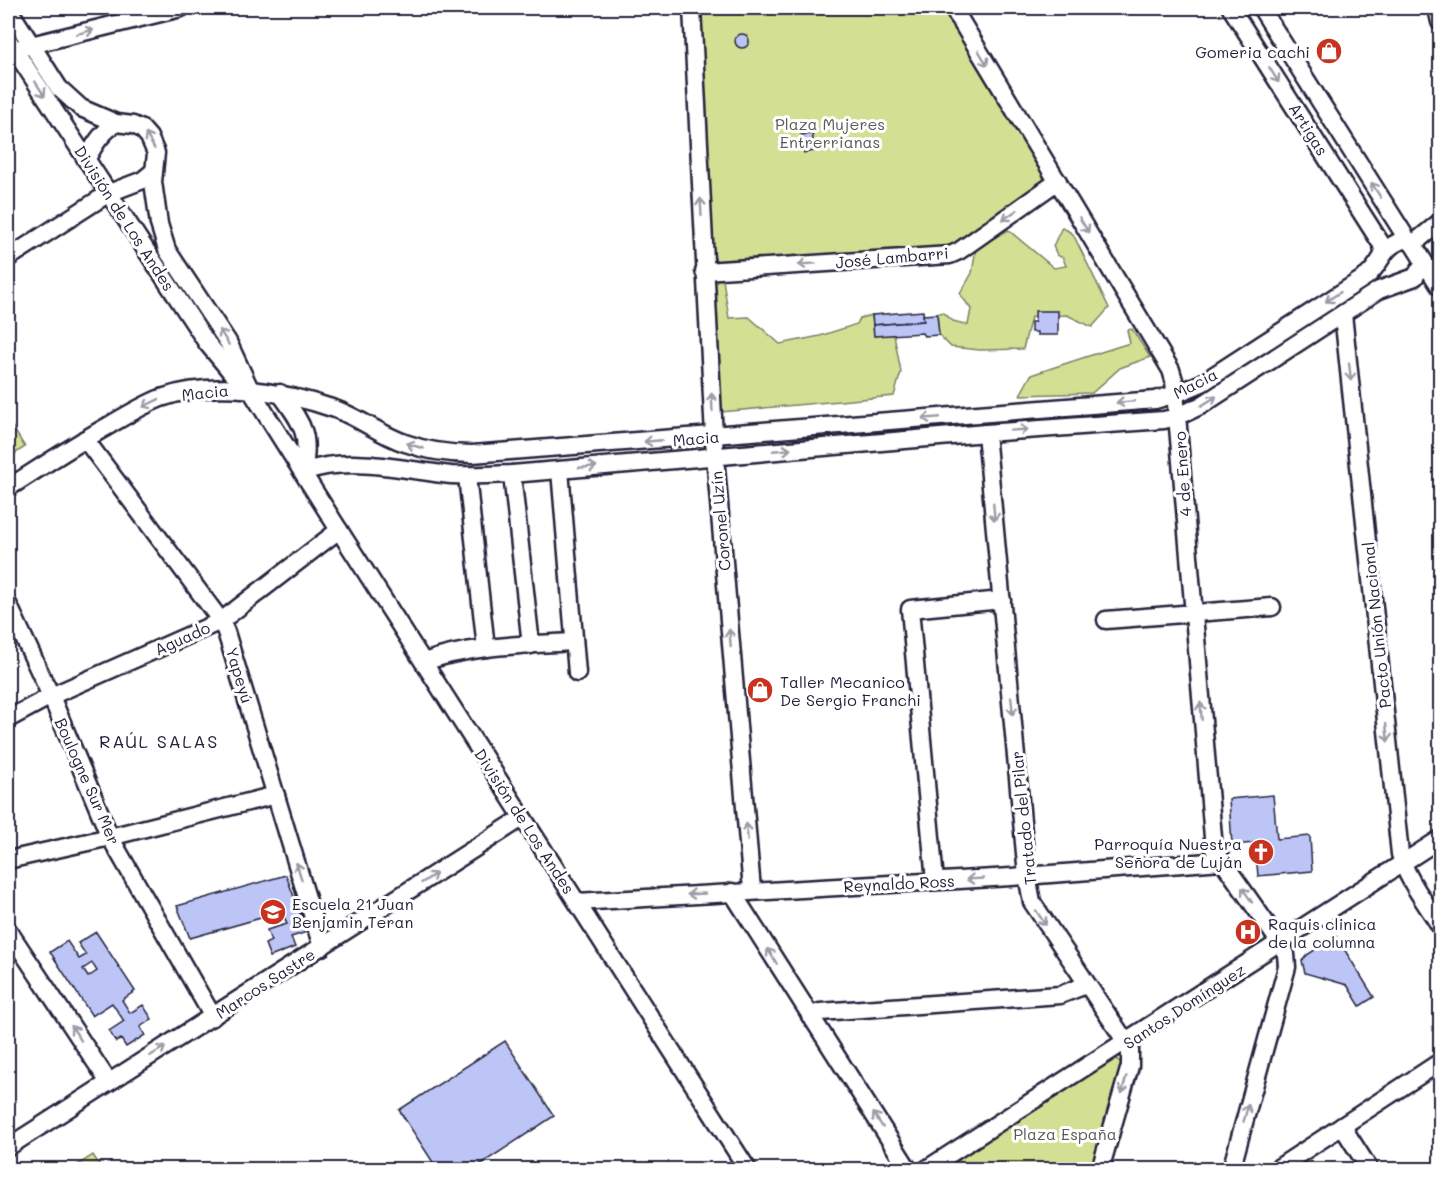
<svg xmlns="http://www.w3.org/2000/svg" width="1448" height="1177" viewBox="0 0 1448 1177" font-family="Mali,sans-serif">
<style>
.green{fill:#d3e093;stroke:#7a8167;stroke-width:1.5}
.building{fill:#bdc5f7;stroke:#22223b;stroke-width:1.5;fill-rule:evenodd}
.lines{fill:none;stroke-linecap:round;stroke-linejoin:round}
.minor-casing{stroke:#22223b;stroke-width:21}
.minor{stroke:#fff;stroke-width:16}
.oneway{stroke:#9c9ca7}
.labels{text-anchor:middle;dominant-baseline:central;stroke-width:6;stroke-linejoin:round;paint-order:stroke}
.poi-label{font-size:16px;fill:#22223b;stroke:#fff;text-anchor:start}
.park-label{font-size:16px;fill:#575b55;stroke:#fff}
.street-label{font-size:16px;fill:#22223b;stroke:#fff}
.neighbourhood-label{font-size:18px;letter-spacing:1.5px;fill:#22223b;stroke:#fff}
</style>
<rect width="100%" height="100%" fill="#fff"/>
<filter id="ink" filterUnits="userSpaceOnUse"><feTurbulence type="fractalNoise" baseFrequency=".0167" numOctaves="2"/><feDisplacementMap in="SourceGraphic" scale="12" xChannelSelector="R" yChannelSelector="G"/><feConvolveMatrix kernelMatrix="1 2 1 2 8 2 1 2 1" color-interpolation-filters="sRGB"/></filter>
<g filter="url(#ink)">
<g class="green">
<polygon points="700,8 944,8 1041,170 1044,180 1037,189 954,246 725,264 717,262 713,254"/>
<polygon points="1062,227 1073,234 1109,308 1092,327 1067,315 1031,317 1023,349 980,350 951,347 939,335 937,314 943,312 953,321 968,325 971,309 960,294 972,273 976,248 1008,230 1054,268 1066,266 1063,258 1057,255 1053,246"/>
<polygon points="711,278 723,280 729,318 749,317 780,344 820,336 857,324 860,318 872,315 874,336 894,335 901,372 894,396 721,412"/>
<path d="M1132,329L1150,357L1120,368L1092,393L1020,395L1031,375C1064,364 1097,353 1130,343L1127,330Z"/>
<polygon points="8,420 25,447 8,458"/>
<polygon points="1115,1058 1120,1062 1122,1069 1092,1169 942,1170"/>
<polygon points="93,1155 102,1169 71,1169"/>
</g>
<g class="building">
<circle cx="742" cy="41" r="7"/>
<polygon points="812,134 815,151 804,153 801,135"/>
<polygon points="923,311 924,321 873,325 872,315"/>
<polygon points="1035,311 1058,311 1058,335 1037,335 1037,332 1031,332 1031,322 1035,322"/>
<polygon points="937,314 939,335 924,336 922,333 874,336 873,325 924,321 923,315"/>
<polygon points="1273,795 1277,839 1310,836 1312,871 1258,876 1255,843 1232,845 1229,799"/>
<polygon points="286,875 307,932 291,937 295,947 270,957 265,944 271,941 267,930 287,924 282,912 190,938 177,906"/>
<path d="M96,932L135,991L122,1000L130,1013L143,1005L152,1019L140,1027L145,1035L126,1047L121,1039L116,1042L109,1031L124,1021L112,1003L92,1016L50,952L67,941L79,959L86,955L78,943ZM92,963L97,971L88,977L83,969Z"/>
<polygon points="1336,936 1374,997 1360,1006 1347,985 1305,973 1302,961 1307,955"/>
<polygon points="505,1041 554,1116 472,1170 438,1170 399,1110"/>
</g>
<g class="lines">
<defs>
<g id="minor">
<polyline points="8,8 59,88 81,108 116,123 133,125 142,129 149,137 156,153 153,182 159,224 167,250 228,342 250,389 339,530 748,1170"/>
<polyline points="692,8 715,456 752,890"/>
<polyline points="953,8 1171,370 1174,380 1214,849 1280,943 1286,954 1287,967 1231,1170"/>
<polyline points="1231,8 1382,245 1383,252"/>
<polyline points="1261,8 1407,239"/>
<polyline points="1437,8 1440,22"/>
<polyline points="8,40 207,343 231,372 245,384"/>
<polyline points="23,47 181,8"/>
<path d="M86,160C95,144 101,133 116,123"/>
<polyline points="1413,244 1440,222"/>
<polyline points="8,258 109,193 143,180 154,171"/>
<polyline points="704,271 950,255 959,251 1058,181"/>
<path d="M1343,314L1400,854C1407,880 1426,903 1440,926"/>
<path d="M280,393C302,424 311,433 303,472"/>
<polyline points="986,433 1027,875 1032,902 1130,1048 1130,1066 1100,1170"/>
<polyline points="85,439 221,621 226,632 322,947"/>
<polyline points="560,470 577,673"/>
<path d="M303,472C351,455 402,470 451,475C471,476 492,475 512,474L986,433L1164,420L1177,417L1202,405L1379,290L1415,277L1424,262"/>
<polyline points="512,474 531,645"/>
<polyline points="467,476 486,648"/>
<path d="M8,488C41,467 74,445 108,426C125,416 143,405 161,398C216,379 282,391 335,409C360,418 381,435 405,443C427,451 449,454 472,454L1155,400L1176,394L1202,383L1367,276C1384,262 1381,245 1407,239L1413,244L1440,287"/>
<polyline points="8,604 51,696 110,837 213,1017"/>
<polyline points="1106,620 1272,607"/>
<path d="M424,662C471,645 524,645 574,642"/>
<polyline points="8,719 51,696 221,621 339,530"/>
<polyline points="8,860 110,837 276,795"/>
<polyline points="935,881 910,609 1002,600"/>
<polyline points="732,892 909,1170"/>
<polyline points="577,902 1011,877 1222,861"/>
<polyline points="8,930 108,1081"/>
<polyline points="810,1016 820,1012 1060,995 1086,985"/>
<polyline points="1342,1126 1370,1170"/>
<polyline points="8,1147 522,818"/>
<polyline points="925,1170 1440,839"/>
<polyline points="1275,1170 1440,1062"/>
</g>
</defs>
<use href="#minor" class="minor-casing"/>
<use href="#minor" class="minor"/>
</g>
<defs><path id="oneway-shaft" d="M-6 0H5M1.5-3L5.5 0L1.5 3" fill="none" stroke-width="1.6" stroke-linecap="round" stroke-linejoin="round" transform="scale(1.5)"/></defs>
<g class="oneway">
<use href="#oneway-shaft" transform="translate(85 32) rotate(-14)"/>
<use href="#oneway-shaft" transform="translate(983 58) rotate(59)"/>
<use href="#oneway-shaft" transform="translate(1274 75) rotate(58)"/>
<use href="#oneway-shaft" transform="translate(40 89) rotate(57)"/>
<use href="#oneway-shaft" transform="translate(150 141) rotate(-120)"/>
<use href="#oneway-shaft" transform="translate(1376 190) rotate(-122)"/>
<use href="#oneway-shaft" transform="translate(701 207) rotate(-93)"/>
<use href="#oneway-shaft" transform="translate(1010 215) rotate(145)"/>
<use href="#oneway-shaft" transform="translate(1084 225) rotate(59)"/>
<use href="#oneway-shaft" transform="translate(807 264) rotate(176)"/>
<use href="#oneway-shaft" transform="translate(1333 297) rotate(147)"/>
<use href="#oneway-shaft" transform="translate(224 337) rotate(-122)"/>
<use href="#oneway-shaft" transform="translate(1350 372) rotate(84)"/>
<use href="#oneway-shaft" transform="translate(1209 401) rotate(-32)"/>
<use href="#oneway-shaft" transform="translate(712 402) rotate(-93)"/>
<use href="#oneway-shaft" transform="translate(1125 402) rotate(175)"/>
<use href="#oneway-shaft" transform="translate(151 403) rotate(154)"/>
<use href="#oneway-shaft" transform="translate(931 418) rotate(175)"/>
<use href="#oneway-shaft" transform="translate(1019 430) rotate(-4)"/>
<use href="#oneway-shaft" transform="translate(653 441) rotate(175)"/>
<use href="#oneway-shaft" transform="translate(415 446) rotate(-164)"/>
<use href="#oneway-shaft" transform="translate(782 450) rotate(-5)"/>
<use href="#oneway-shaft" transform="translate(588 467) rotate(-5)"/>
<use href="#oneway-shaft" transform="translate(994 512) rotate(85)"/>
<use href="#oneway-shaft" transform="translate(730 638) rotate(-95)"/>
<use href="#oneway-shaft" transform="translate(1012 706) rotate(85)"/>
<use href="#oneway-shaft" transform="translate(1201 711) rotate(-95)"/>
<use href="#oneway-shaft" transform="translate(1387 733) rotate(84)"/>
<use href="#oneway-shaft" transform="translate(747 832) rotate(-95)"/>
<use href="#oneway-shaft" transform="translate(299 871) rotate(-107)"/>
<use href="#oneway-shaft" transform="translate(429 878) rotate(-33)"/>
<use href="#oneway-shaft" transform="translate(975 879) rotate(177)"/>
<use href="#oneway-shaft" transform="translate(696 894) rotate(177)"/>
<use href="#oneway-shaft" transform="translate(1247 895) rotate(-125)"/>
<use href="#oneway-shaft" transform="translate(1041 918) rotate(56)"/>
<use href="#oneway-shaft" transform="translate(772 956) rotate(-122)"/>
<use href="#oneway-shaft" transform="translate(76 1033) rotate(-124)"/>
<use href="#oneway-shaft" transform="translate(158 1051) rotate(-32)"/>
<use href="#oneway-shaft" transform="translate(1124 1085) rotate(106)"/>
<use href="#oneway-shaft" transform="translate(1246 1113) rotate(-74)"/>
<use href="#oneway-shaft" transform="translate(878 1120) rotate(-123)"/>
</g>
</g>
<defs>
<symbol id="shop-disc" viewBox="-11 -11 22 22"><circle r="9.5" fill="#c8321e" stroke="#fff"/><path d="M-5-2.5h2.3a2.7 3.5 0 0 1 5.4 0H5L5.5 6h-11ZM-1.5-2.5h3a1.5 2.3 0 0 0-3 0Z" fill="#fff"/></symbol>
<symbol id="church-disc" viewBox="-11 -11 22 22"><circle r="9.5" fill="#c8321e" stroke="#fff"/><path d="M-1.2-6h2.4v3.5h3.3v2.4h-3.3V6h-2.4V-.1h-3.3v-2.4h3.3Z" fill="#fff"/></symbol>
<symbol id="school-disc" viewBox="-11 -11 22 22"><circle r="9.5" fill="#c8321e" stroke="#fff"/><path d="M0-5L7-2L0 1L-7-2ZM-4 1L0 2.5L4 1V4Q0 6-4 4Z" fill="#fff"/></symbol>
<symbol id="hospital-disc" viewBox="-11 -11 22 22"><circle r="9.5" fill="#c8321e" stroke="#fff"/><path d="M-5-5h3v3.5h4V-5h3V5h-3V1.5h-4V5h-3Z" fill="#fff"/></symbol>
</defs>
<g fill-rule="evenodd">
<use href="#shop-disc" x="1314" y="36" width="30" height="30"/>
<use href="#shop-disc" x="745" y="675" width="30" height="30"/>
<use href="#church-disc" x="1246" y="837" width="30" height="30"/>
<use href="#school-disc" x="258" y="897" width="30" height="30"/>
<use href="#hospital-disc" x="1233" y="917" width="30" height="30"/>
</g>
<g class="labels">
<g class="poi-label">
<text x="1310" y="51" text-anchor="end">Gomeria cachi</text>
<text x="780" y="681">Taller Mecanico<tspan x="780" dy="18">De Sergio Franchi</tspan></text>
<text x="1242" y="843" text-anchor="end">Parroquía Nuestra<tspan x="1242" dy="18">Señora de Luján</tspan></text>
<text x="292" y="903">Escuela 21 Juan<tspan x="292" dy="18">Benjamin Teran</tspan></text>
<text x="1268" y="923">Raquis clinica<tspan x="1268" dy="18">de la columna</tspan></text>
</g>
<g class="park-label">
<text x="830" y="123">Plaza Mujeres<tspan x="830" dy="18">Entrerrianas</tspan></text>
<text x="1065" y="1133">Plaza España</text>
</g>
<g class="street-label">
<text transform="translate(1309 129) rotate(58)">Artigas</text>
<text transform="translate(125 218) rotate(57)">División de Los Andes</text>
<text transform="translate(892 257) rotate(-5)">José Lambarri</text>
<text transform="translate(1195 383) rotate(-27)">Macia</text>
<text transform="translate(205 392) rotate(-6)">Macia</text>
<text transform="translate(696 438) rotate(-5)">Macia</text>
<text transform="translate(1182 474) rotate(-94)">4 de Enero</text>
<text transform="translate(720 521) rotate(-95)">Coronel Uzín</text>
<text transform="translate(1376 625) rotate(-96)">Pacto Unión Nacional</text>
<text transform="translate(182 638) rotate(-24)">Aguado</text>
<text transform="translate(240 675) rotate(73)">Yapeyú</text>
<text transform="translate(88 781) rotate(66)">Boulogne Sur Mer</text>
<text transform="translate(1023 818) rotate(-96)">Tratado del Pilar</text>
<text transform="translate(525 821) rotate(57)">División de Los Andes</text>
<text transform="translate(899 883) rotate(-3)">Reynaldo Ross</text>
<text transform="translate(265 983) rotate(-33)">Marcos Sastre</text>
<text transform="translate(1184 1006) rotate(-33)">Santos Domínguez</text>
</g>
<g class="neighbourhood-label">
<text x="159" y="741">RAÚL SALAS</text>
</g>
</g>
<rect width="1448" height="1177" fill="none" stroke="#fff" stroke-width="30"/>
<rect x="15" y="15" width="1418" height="1147" fill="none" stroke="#22223b" stroke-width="2" filter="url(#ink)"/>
</svg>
